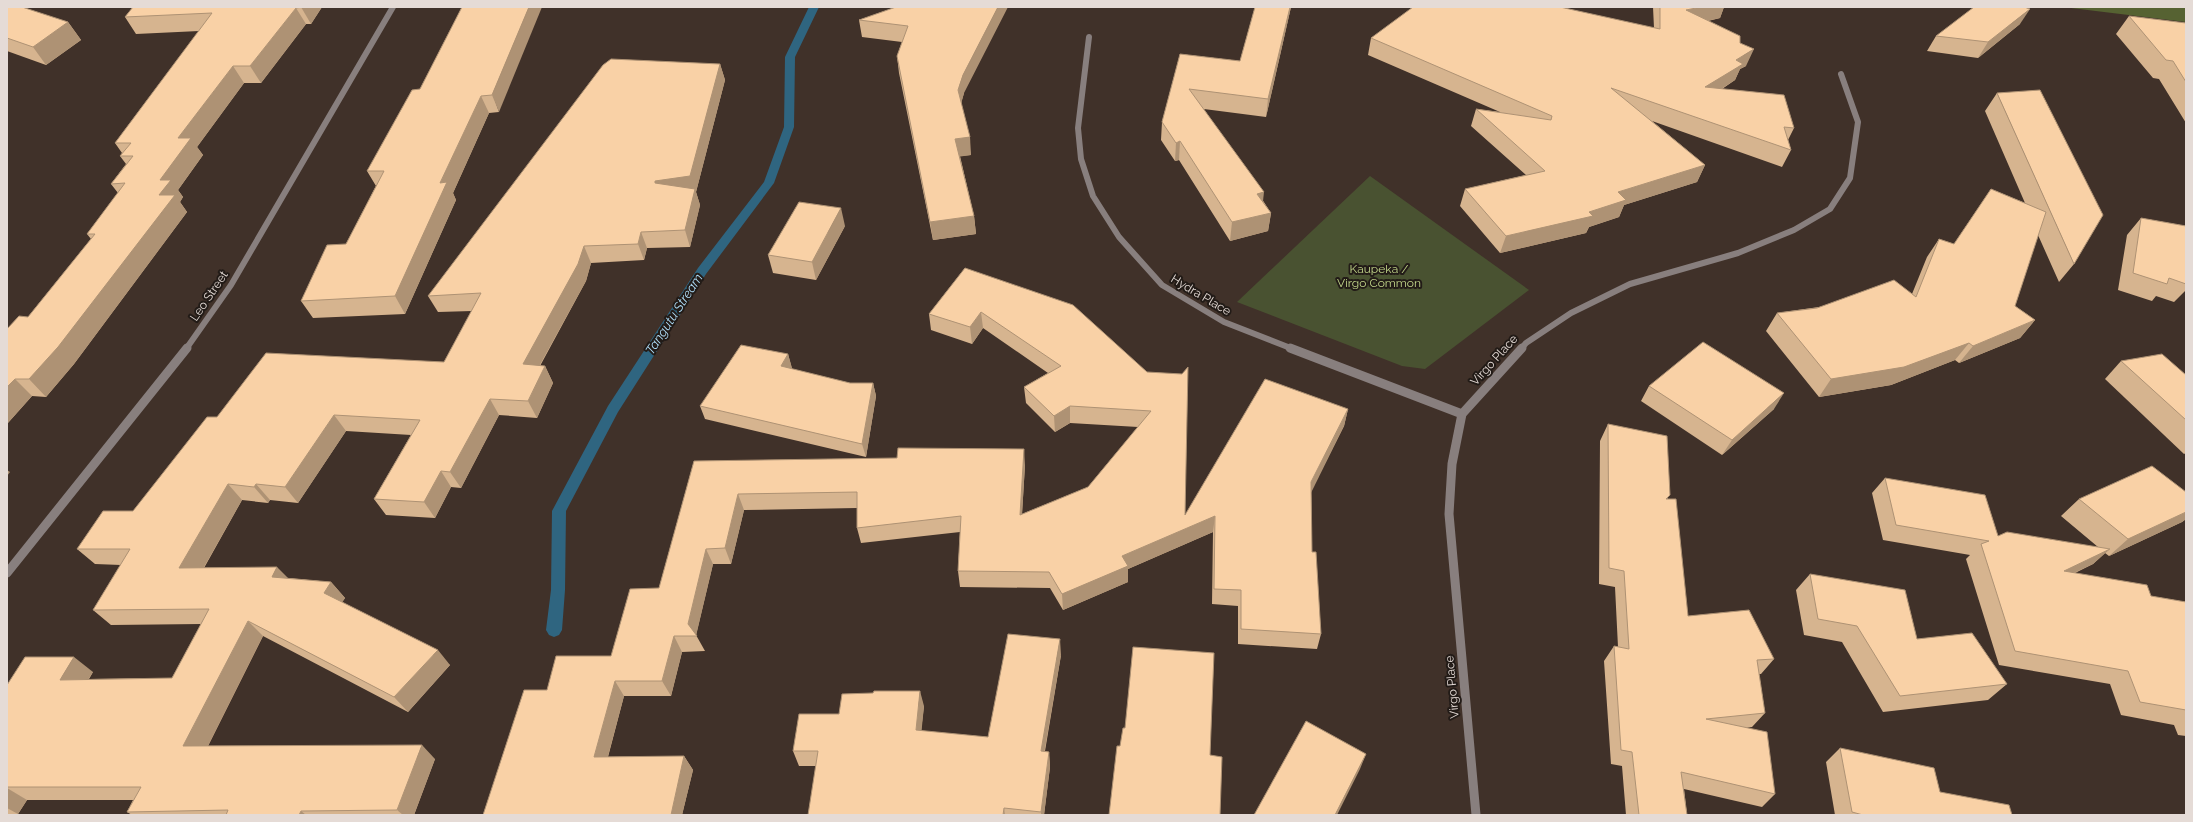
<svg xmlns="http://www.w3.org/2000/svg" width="2193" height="822" viewBox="0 0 2193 822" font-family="Raleway,sans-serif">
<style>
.green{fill:#495231}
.forest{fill:#566232}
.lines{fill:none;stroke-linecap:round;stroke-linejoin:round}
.stream{fill:#2f6580;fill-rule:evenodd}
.minor-far1{stroke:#887f7e;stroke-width:6}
.minor{stroke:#887f7e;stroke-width:9}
.wall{fill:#d6b48f}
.shaded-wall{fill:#ae9274}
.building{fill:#f9d1a6;stroke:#ae9274}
.labels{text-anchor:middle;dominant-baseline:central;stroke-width:4;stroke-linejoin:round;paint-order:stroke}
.park-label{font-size:12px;fill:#c2d68a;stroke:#221b17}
.street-label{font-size:12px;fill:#e5dbd6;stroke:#221b17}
.water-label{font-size:13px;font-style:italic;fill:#afdef9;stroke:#221b17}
</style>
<rect width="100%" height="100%" fill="#403129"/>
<polygon class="green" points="1370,176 1529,290 1425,369 1402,366 1237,302"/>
<polygon class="forest" points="2063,7 2186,7 2186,22"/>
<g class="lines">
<polygon class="stream" points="809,7 819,7 795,57 794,127 774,183 706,274 618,412 566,511 565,590 562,630 559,635 554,637 549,635 546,630 551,590 552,511 608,406 698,268 764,182 784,127 785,57"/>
<g class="minor-far1">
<polyline points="1089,37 1078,128 1081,159 1093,196 1119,237 1162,285 1224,322 1293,349"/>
<polyline points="186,349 231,285 393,7"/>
<polyline points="1521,349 1526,343 1571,313 1630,284 1738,253 1794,230 1830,209 1850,178 1858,122 1841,74"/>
</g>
<g class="minor">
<polyline points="1290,348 1462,414"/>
<polyline points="7,573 187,348"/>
<polyline points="1476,815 1449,514 1452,464 1462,414 1522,348"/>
</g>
</g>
<g class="wall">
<polygon points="7,7 68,22 81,40 46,65 7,51"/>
<polygon points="133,7 322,7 311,24 306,24 261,83 244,83 197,147 203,155 178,190 183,197 180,202 187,212 74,364 46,397 32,396 7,424 7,329 28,317 91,239 87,234 118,193 111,184 126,164 120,156 122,153 115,143 199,31 136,34 125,17"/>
<polygon points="462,7 499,112 489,113 453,193 456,200 405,314 313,318 301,301 346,244 376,186 367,171 420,89"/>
<polygon points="896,7 964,93 961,103 971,155 960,156 974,216 976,234 933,240 899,73 897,56 902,42 862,37 859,20"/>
<polygon points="1255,7 1291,7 1266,117 1204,109 1271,213 1268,231 1230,241 1179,160 1175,161 1161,140 1162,122 1180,54 1240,61"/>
<polygon points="1653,7 1724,7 1720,18 1708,21 1740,43 1746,66 1740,69 1735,80 1722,89 1794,128 1788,140 1791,150 1782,167 1652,121 1705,165 1697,182 1624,205 1619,217 1589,227 1586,233 1500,253 1460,206 1465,189 1526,175 1471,126 1476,109 1500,112 1368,55 1371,38 1654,28"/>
<polygon points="2129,16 2186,23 2186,123 2159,79 2153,78 2116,34"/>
<polygon points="2020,24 1978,58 1927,51 1936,36"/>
<polygon points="720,64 725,80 696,192 700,205 690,247 647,248 644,260 591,263 586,281 540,366 545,366 553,383 537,418 499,415 461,488 451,487 435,518 386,515 374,499 411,435 346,431 298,503 270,500 268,503 242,500 204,568 288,578 331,582 345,598 342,602 450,665 408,712 263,636 208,746 435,759 414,815 132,815 127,812 133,800 27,800 18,814 7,814 7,685 93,672 89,679 172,678 201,624 111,625 93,610 121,565 95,564 77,549 133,511 217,417 444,362 472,311 438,312 428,296"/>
<polygon points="1997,93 2074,264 2059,282 2038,235 2015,306 2035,320 2020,338 1959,363 1955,360 1891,385 1819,397 1766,331 1777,313 1912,294 1927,257 1939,239 1954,244 1991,189 2025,203 1985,111"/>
<polygon points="2141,218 2186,226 2186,290 2174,302 2156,296 2152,301 2118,290 2127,235"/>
<polygon points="845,226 816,280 773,273 768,255"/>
<polygon points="965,268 1147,372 1185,515 1348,409 1344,426 1311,491 1312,552 1321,634 1317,649 1238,644 1238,606 1212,604 1213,532 1128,569 1128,582 1063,610 1050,588 960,587 958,571 960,532 861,543 857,528 857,508 744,510 731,564 713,564 696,635 705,651 682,652 671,696 624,696 608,757 684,756 693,770 682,815 483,815 547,690 611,656 659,588 694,461 1025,465 1022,514 1088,487 1138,427 1070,423 1055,432 1026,403 1024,387 1048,373 983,328 972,344 931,330 929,314"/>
<polygon points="788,354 792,369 850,383 873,383 876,396 866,457 705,419 700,406"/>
<polygon points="2121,361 2186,375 2186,453 2184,454 2105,379"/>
<polygon points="1649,386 1774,409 1722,455 1641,401"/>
<polygon points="1608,424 1668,499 1688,616 1774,659 1761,674 1759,674 1765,713 1752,727 1745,728 1775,794 1762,807 1684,789 1687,815 1626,815 1622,766 1611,764 1604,661 1614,646 1618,647 1615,587 1599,584 1600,441"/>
<polygon points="1885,478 1998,536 2098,547 2061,516 2079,499 2186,492 2186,519 2182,522 2109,556 2105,553 2093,564 2075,573 2151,596 2186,602 2186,736 2178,735 2174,725 2121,715 2110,684 1999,665 1966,559 1970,555 1883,540 1872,493"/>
<polygon points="1810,574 1917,639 2007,684 1988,700 1883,712 1842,642 1804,635 1796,590"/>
<polygon points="1061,655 1045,751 1049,752 1050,767 1044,815 809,815 816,766 799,766 793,751 839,714 924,706 921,731 988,737"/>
<polygon points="1840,748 1940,792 2012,815 1835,815 1826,762"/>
</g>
<g class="shaded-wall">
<polygon points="301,7 322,7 311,24"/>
<polygon points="529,7 542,7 499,112 492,95"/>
<polygon points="998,7 1008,7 964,93 960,108 958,90 963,75"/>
<polygon points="1290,7 1291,7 1266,117 1268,99"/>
<polygon points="1701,7 1724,7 1720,18 1680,27 1686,10"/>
<polygon points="296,8 306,24 261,83 250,66"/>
<polygon points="2030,9 2020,24 1978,58 1988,42"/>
<polygon points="68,22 81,40 46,65 33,47"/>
<polygon points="1754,49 1746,66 1740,69 1735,80 1698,104 1705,87 1736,60"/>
<polygon points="720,64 725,80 696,192 700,205 690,247 685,230 655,183 655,181"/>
<polygon points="233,66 244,83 197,147 203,155 178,190 183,197 180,202 187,212 74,364 46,397 29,379 159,195 160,180 178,138"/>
<polygon points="481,96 489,113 453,193 456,200 405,314 395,296 440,183"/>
<polygon points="970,137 971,155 957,157 955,139"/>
<polygon points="1180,141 1179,160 1175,161 1176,143"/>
<polygon points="1705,165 1697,182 1624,205 1619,217 1589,227 1586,233 1500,253 1506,236 1589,212 1618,192"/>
<polygon points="1264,192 1262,210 1257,194"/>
<polygon points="841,208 845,226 816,280 812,262"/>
<polygon points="1271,213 1268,231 1230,241 1232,222"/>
<polygon points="974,216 976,234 933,240 930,222"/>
<polygon points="641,232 647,248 644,260 638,244"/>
<polygon points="584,246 591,263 586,281 531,381 523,364"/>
<polygon points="981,312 983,328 972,344 970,327"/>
<polygon points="2035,320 2020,338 1959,363 1973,346"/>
<polygon points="1969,343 1955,360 1891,385 1819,397 1831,379"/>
<polygon points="788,354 792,368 785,380 781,366"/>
<polygon points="545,366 553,383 537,418 528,401"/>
<polygon points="15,379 32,396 7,424 7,387"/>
<polygon points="873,383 876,396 866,457 862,444"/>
<polygon points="1784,393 1774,409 1722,455 1732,440"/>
<polygon points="490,399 499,415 461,488 450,472"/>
<polygon points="1070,406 1070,423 1055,432 1054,416"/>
<polygon points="1348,409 1344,426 1308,499 1311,482"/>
<polygon points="334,415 346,431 298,503 285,487"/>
<polygon points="1024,449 1025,465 1021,531 1020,515"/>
<polygon points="7,470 10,472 7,476"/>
<polygon points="441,471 451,487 435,518 424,502"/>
<polygon points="228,484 242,500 195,583 179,568"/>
<polygon points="256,484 270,500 268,503 254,487"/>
<polygon points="738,494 744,510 731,564 725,548"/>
<polygon points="2186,512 2186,519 2182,522 2109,556 2128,539"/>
<polygon points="1215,516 1213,532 1128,569 1128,582 1063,610 1062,594 1122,556"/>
<polygon points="706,549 713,564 696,636 688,624"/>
<polygon points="2110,549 2093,564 2048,585 2064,571"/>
<polygon points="277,567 292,582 272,577"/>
<polygon points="331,582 345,598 338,609 324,593"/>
<polygon points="248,621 263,636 201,760 183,746"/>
<polygon points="674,636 682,652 671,696 662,681"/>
<polygon points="1060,639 1061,655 1042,766 1041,751"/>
<polygon points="438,650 450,665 408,712 394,697"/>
<polygon points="74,657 93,672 79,694 60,680"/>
<polygon points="615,681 624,696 604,771 594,757"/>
<polygon points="920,691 924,706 920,746 916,730"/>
<polygon points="422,745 435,759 414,815 403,815 397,810"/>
<polygon points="1049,752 1050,767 1044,815 1041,815 1041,812"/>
<polygon points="1366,754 1360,769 1337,815 1335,815"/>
<polygon points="684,756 693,770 682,815 671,815"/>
<polygon points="7,788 27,800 18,814 7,808"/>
<polygon points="1004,808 1005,815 1003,815"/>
<polygon points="301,811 306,815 299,815"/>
</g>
<g class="building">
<polygon points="7,7 22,7 68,22 33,47 7,38"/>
<polygon points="133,7 302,7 296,8 250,66 233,66 178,138 191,138 160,180 171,180 159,195 175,195 58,347 29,379 15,379 7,387 7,329 19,316 28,317 95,234 87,234 125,183 111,184 133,156 120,156 131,143 115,143 212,13 125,17"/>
<polygon points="462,7 529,7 492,95 481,96 440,183 447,182 395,296 301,301 327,245 346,244 384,171 367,171 412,90 420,89"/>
<polygon points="896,7 998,7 963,75 958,90 970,137 955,139 974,216 930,222 897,56 908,26 859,20"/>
<polygon points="1255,7 1290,7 1268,99 1189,89 1264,192 1257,194 1271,213 1232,222 1180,141 1176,143 1162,122 1180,54 1240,61"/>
<polygon points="1413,7 1560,7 1660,29 1660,7 1701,7 1686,10 1740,36 1740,43 1754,49 1736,60 1743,64 1705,87 1784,95 1794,128 1784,127 1791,150 1611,88 1705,165 1618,192 1626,200 1589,212 1593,216 1506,236 1465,189 1545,171 1476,109 1551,120 1552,116 1371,38"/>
<polygon points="1974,7 2024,7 2030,9 1988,42 1936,36"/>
<polygon points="2129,16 2186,23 2186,82 2173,61 2166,60"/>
<polygon points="611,59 720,64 690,176 655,181 655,183 695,189 685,230 641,232 638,244 584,246 578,264 523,364 545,366 528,401 490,399 450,472 441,471 424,502 374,499 420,420 334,415 285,487 256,484 254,487 228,484 179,568 277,567 272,577 331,582 324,593 438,650 394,697 248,621 183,746 422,745 397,810 301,811 299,815 226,815 228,810 127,812 141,787 7,787 7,685 25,657 74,657 60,680 172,678 209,609 93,610 130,549 77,549 103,511 133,511 207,417 217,417 266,353 444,362 481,293 428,296 603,65"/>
<polygon points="2040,90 2103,215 2074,264 1997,93"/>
<polygon points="1991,189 2046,212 2015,306 2035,320 1973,346 1969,343 1904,367 1831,379 1777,313 1817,308 1894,280 1916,297 1939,239 1954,244"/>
<polygon points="799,202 841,208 812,262 768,255"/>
<polygon points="2141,218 2186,226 2186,284 2169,278 2167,284 2133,273"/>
<polygon points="965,268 1073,305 1147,372 1182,374 1188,367 1185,515 1265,379 1348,409 1311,482 1312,552 1316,552 1321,634 1241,629 1241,590 1214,589 1215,516 1122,556 1128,566 1062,594 1049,572 958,571 961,516 857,528 857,492 738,494 725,548 706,549 688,624 697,636 674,636 662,681 615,681 594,757 684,756 671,815 483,815 524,690 547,690 556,656 611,656 630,589 659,588 694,461 897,458 898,448 1024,449 1020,515 1088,487 1151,411 1070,406 1054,416 1024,387 1061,366 981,312 970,327 929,314"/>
<polygon points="1703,342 1784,393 1732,440 1649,386"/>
<polygon points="741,345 788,354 781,366 850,383 873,383 862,444 700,406"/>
<polygon points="2162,354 2186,375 2186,420 2121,361"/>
<polygon points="1608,424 1667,436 1670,495 1666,499 1676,499 1688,616 1749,610 1774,659 1757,660 1765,713 1706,719 1767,732 1775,794 1681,772 1687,815 1639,815 1632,752 1621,750 1614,646 1629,649 1624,571 1609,568"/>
<polygon points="2152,466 2186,492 2186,512 2128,539 2079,499"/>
<polygon points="1885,478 1985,495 1998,536 2007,532 2110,549 2064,571 2147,585 2151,596 2186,602 2186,710 2140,702 2128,671 2015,651 1981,544 1989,541 1896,525"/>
<polygon points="1810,574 1905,590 1917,639 1972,633 2007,684 1900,696 1857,626 1818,619"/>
<polygon points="1008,634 1060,639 1041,751 1049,752 1041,812 1004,808 1003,815 808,815 818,751 793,751 799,714 839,714 842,694 873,693 874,691 920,691 916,730 988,737"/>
<polygon points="1133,647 1214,653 1210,755 1222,757 1220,815 1109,815 1117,746 1120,746 1123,728 1125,728"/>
<polygon points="1306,721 1366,754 1335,815 1254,815"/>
<polygon points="1840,748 1934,768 1940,792 2009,805 2012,815 1863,815 1852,812"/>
</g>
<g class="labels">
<g class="park-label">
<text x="1379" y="269">Kaupeka /<tspan x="1379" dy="14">Virgo Common</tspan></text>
</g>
<g class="street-label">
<text transform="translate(1201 295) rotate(31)">Hydra Place</text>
<text transform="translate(209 296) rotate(-56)">Leo Street</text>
<text transform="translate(1494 360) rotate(-48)">Virgo Place</text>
<text transform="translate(1452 687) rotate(-95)">Virgo Place</text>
</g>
<g class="water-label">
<text transform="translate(674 314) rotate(-57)">Tangutu Stream</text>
</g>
</g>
<rect width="2193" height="822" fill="none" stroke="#e5dbd6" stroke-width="16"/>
</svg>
